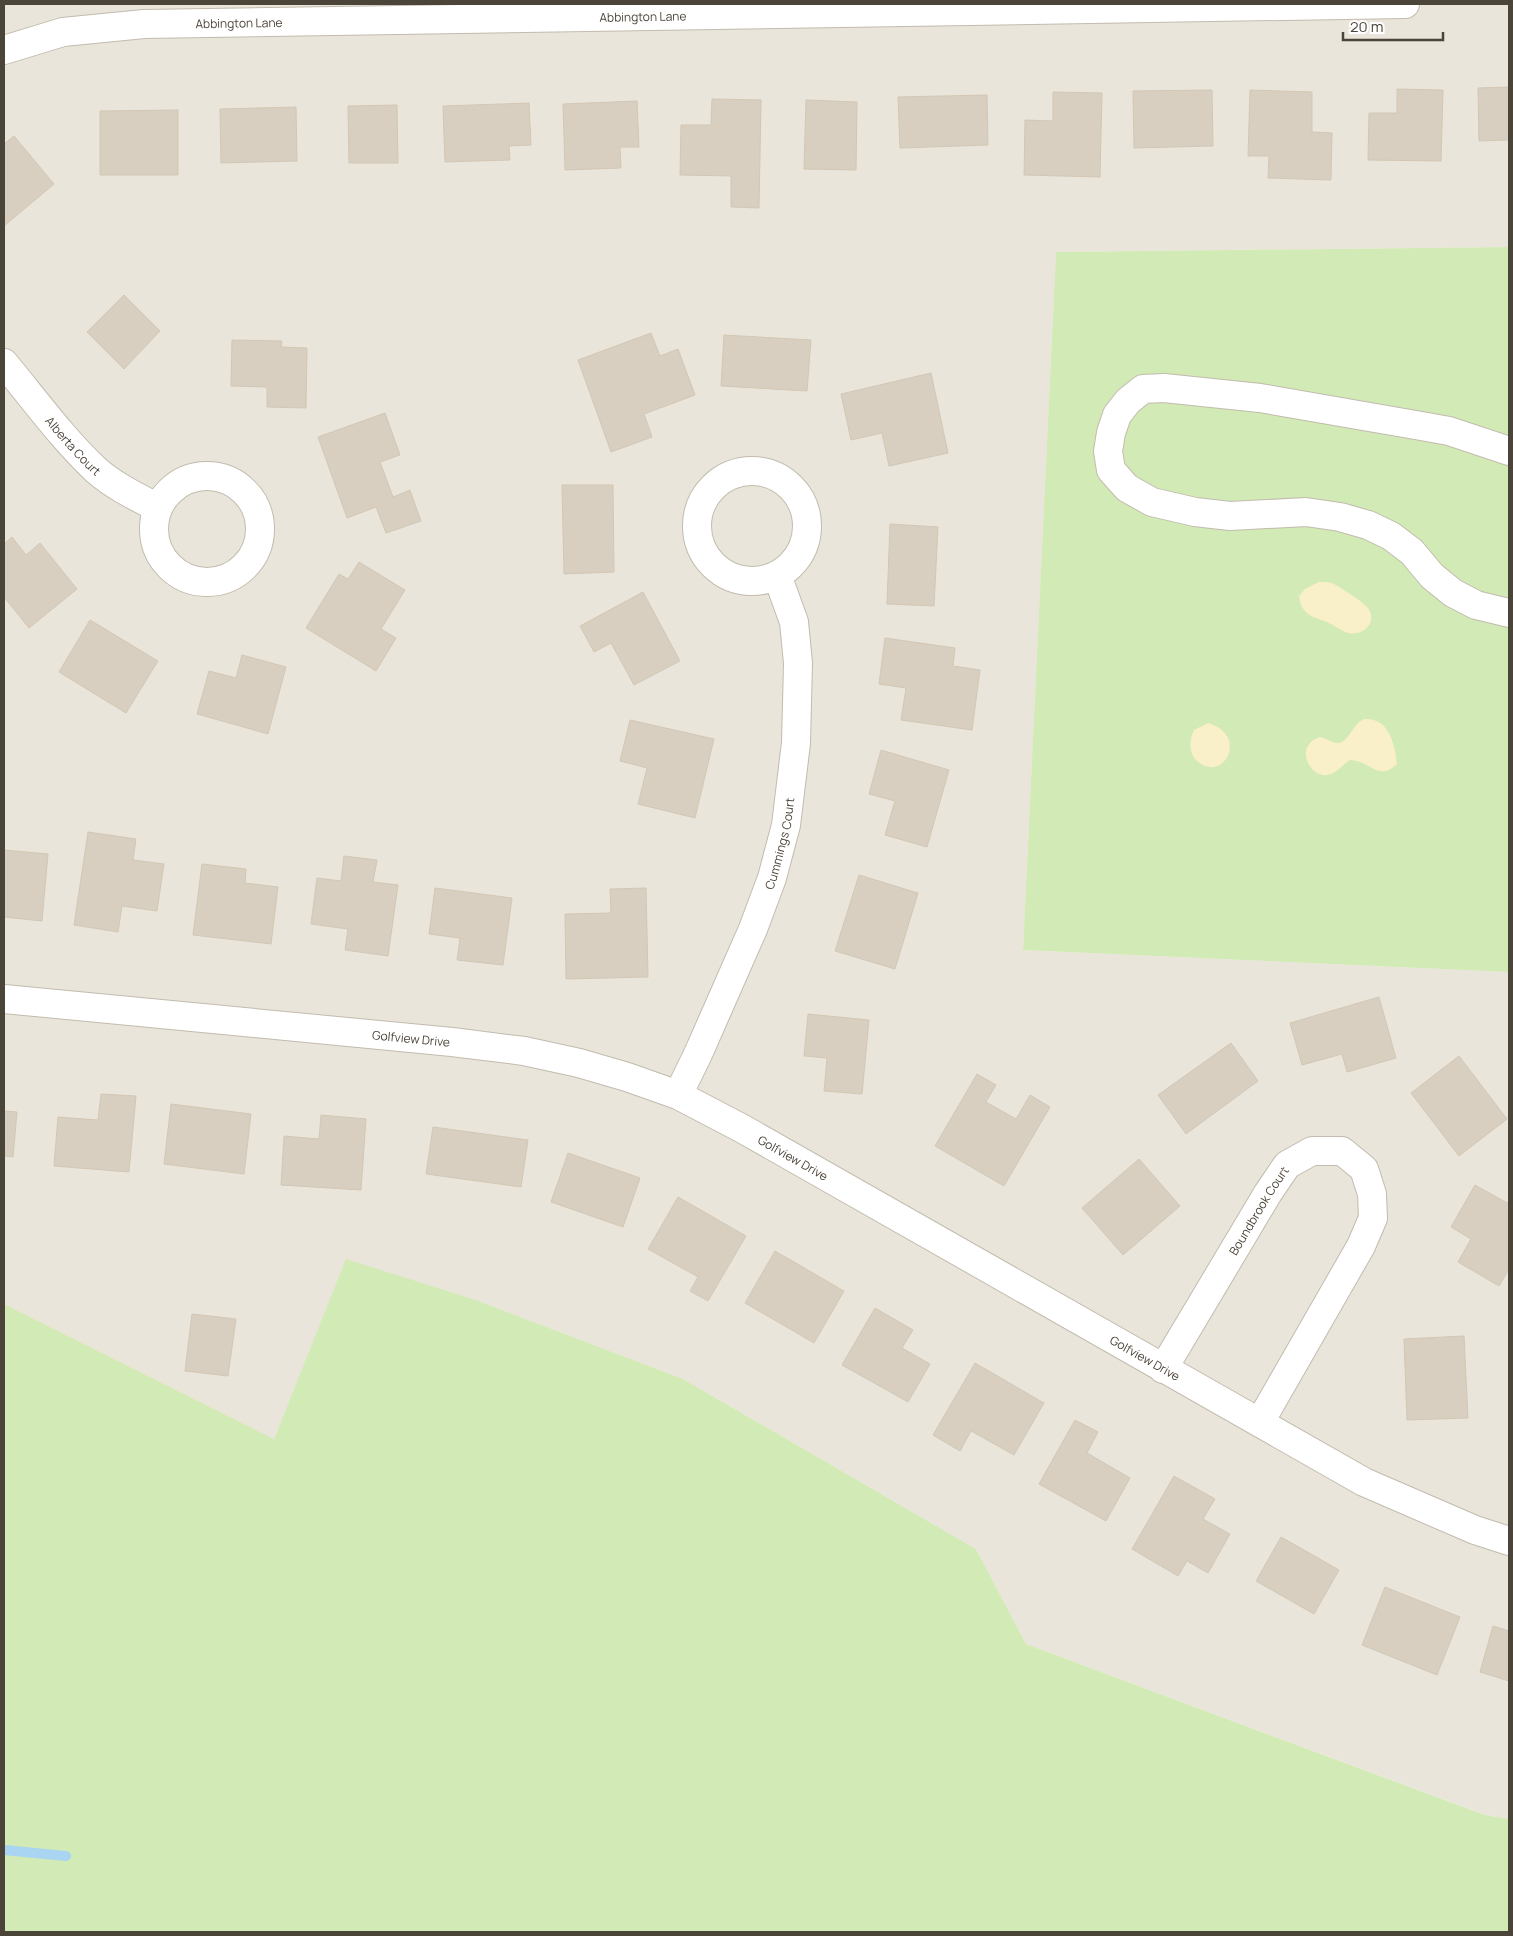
<svg xmlns="http://www.w3.org/2000/svg" width="1513" height="1936" viewBox="0 0 1513 1936" font-family="Manrope,sans-serif">
<style>
.residential{fill:#eae5da}
.green{fill:#d2eab5}
.sand{fill:#f9efc9}
.lines{fill:none;stroke-linecap:round;stroke-linejoin:round}
.stream{stroke:#a9d4f2;stroke-width:10}
.building{fill:#d8cfc1;stroke:#d3c7b4}
.minor-casing{stroke:#c2bbae;stroke-width:30}
.minor{stroke:#fff;stroke-width:28}
.labels{text-anchor:middle;dominant-baseline:central;stroke-width:4;stroke-linejoin:round;paint-order:stroke}
.street-label{font-size:12px;fill:#4b4439;stroke:#fff}
</style>
<rect width="100%" height="100%" fill="#f6f3ec"/>
<polygon class="residential" points="4,4 1509,4 1509,247 1056,252 1023,950 1509,972 1509,1819 1486,1815 1026,1644 976,1549 683,1379 476,1300 346,1260 274,1439 4,1304"/>
<g class="green">
<polygon points="1509,247 1509,972 1023,950 1056,252"/>
<polygon points="346,1259 476,1300 683,1379 976,1549 1026,1644 1485,1815 1509,1819 1509,1932 4,1932 4,1304 274,1439"/>
</g>
<g class="sand">
<path d="M1319,582C1324,582 1329,582 1334,584C1341,588 1364,602 1368,608C1378,623 1363,636 1348,633C1340,631 1332,623 1324,621C1310,616 1301,613 1299,596L1305,589Z"/>
<path d="M1364,719C1389,717 1395,744 1397,764C1378,782 1371,761 1350,760C1343,764 1339,771 1331,774C1311,782 1292,746 1320,737C1325,738 1331,742 1336,743C1349,744 1352,724 1364,719Z"/>
<path d="M1208,723C1251,735 1222,787 1195,759C1188,750 1190,739 1194,730Z"/>
</g>
<g class="lines">
<polyline class="stream" points="4,1850 66,1856"/>
</g>
<g class="building">
<polygon points="1509,87 1509,140 1479,141 1478,88"/>
<polygon points="1397,89 1443,90 1441,161 1368,160 1369,113 1397,113"/>
<polygon points="1212,90 1213,146 1134,148 1133,91"/>
<polygon points="1250,90 1312,92 1312,132 1332,133 1331,180 1268,178 1269,156 1248,156"/>
<polygon points="1053,92 1102,93 1100,177 1024,175 1025,120 1053,121"/>
<polygon points="987,95 988,145 900,148 898,97"/>
<polygon points="712,99 761,100 759,208 731,207 731,176 680,175 681,125 711,125"/>
<polygon points="806,100 857,102 856,170 804,169"/>
<polygon points="637,101 639,147 620,147 621,168 565,170 563,104"/>
<polygon points="529,103 531,145 509,146 510,160 445,162 443,106"/>
<polygon points="397,105 398,163 349,163 348,106"/>
<polygon points="296,107 297,161 221,163 220,109"/>
<polygon points="178,110 178,175 100,175 100,111"/>
<polygon points="14,136 54,184 4,226 4,144"/>
<polygon points="124,295 160,331 124,369 87,332"/>
<polygon points="651,333 660,356 678,349 695,395 644,414 652,437 611,452 578,360"/>
<polygon points="724,335 811,340 807,391 721,386"/>
<polygon points="232,340 282,341 281,347 307,348 306,408 267,407 267,387 231,386"/>
<polygon points="931,373 948,453 889,466 882,433 851,440 841,394"/>
<polygon points="385,413 400,455 380,462 393,497 410,490 421,521 386,533 376,507 347,518 318,437"/>
<polygon points="562,485 613,485 614,572 564,574"/>
<polygon points="890,524 938,527 934,606 887,604"/>
<polygon points="12,537 26,555 40,543 77,589 29,628 4,597 4,544"/>
<polygon points="359,562 405,590 381,629 396,638 376,671 306,628 339,574 348,579"/>
<polygon points="643,592 680,661 634,685 611,643 594,652 580,626"/>
<polygon points="90,620 158,661 126,713 59,672"/>
<polygon points="885,638 955,648 953,666 980,670 972,730 901,720 906,688 879,684"/>
<polygon points="242,655 286,667 268,734 197,714 209,671 236,678"/>
<polygon points="630,720 714,739 695,818 638,804 647,768 620,761"/>
<polygon points="881,750 949,770 927,847 885,835 895,801 869,794"/>
<polygon points="88,832 136,839 133,860 164,864 157,911 122,906 118,932 74,925"/>
<polygon points="4,850 48,854 42,921 4,917"/>
<polygon points="344,856 377,860 373,882 398,885 388,956 345,950 348,929 311,924 317,878 341,881"/>
<polygon points="202,864 246,869 245,883 278,887 271,944 193,935"/>
<polygon points="859,875 918,893 895,969 835,951"/>
<polygon points="435,888 512,898 503,965 457,960 460,938 429,934"/>
<polygon points="646,888 648,977 566,979 565,914 611,913 610,889"/>
<polygon points="1379,997 1396,1058 1347,1072 1342,1054 1302,1065 1290,1023"/>
<polygon points="808,1014 869,1020 862,1094 824,1091 827,1058 804,1056"/>
<polygon points="1231,1043 1258,1081 1186,1134 1158,1095"/>
<polygon points="1459,1056 1507,1119 1459,1156 1411,1093"/>
<polygon points="977,1074 996,1085 986,1102 1016,1119 1030,1095 1050,1107 1004,1186 935,1146"/>
<polygon points="101,1094 136,1096 129,1172 54,1166 58,1117 98,1120"/>
<polygon points="171,1104 251,1114 244,1174 164,1164"/>
<polygon points="4,1111 17,1112 13,1157 4,1156"/>
<polygon points="321,1115 366,1119 361,1190 281,1185 284,1136 319,1139"/>
<polygon points="433,1127 528,1140 521,1187 426,1174"/>
<polygon points="568,1153 640,1178 623,1227 551,1202"/>
<polygon points="1139,1159 1180,1206 1123,1255 1082,1208"/>
<polygon points="1475,1185 1509,1204 1509,1269 1499,1286 1458,1262 1471,1239 1451,1227"/>
<polygon points="678,1197 746,1236 708,1301 690,1291 698,1277 648,1249"/>
<polygon points="775,1251 844,1291 814,1343 745,1303"/>
<polygon points="875,1308 913,1330 902,1348 930,1364 908,1402 842,1365"/>
<polygon points="192,1314 236,1319 228,1376 185,1371"/>
<polygon points="1464,1336 1468,1418 1407,1420 1404,1339"/>
<polygon points="975,1363 1044,1403 1014,1455 971,1431 960,1451 933,1435"/>
<polygon points="1075,1420 1098,1432 1087,1453 1130,1478 1106,1521 1039,1484"/>
<polygon points="1174,1476 1215,1499 1203,1519 1230,1534 1208,1573 1187,1561 1178,1576 1132,1549"/>
<polygon points="1281,1537 1339,1570 1314,1614 1256,1581"/>
<polygon points="1385,1587 1460,1617 1437,1675 1362,1645"/>
<polygon points="1493,1626 1509,1631 1509,1681 1480,1672"/>
</g>
<g class="lines">
<defs>
<g id="minor">
<path id="s1" d="M4,50L63,32L144,24L1405,4"/>
<path id="s2" d="M4,363C34,399 62,438 96,470C114,486 137,497 158,508"/>
<polyline points="1509,451 1449,431 1427,427 1260,398 1164,388 1143,389 1128,401 1117,415 1111,433 1108,451 1111,470 1127,488 1152,502 1195,512 1230,516 1306,512 1340,517 1368,525 1391,536 1412,552 1432,576 1453,593 1476,605 1509,613"/>
<circle cx="752" cy="526" r="55"/>
<circle cx="207" cy="529" r="53"/>
<path id="s3" d="M4,999L452,1042L524,1051L579,1063L627,1077L678,1095L743,1129L1364,1482L1475,1530L1509,1541"/>
<path id="s4" d="M678,1095L698,1054L753,929L772,878L786,825L796,743L798,663L794,622L777,575"/>
<path id="s5" d="M1163,1369L1268,1193L1287,1165L1312,1151H1342L1364,1169L1372,1194L1373,1218L1361,1246L1260,1422"/>
</g>
</defs>
<use href="#minor" class="minor-casing"/>
<use href="#minor" class="minor"/>
</g>
<g class="labels">
<g class="street-label">
<text stroke="none"><textPath href="#s1" startOffset="642">Abbington Lane</textPath></text>
<text stroke="none"><textPath href="#s1" startOffset="238">Abbington Lane</textPath></text>
<text stroke="none"><textPath href="#s2" startOffset="108">Alberta Court</textPath></text>
<text stroke="none"><textPath href="#s4" startOffset="272">Cummings Court</textPath></text>
<text stroke="none"><textPath href="#s3" startOffset="409">Golfview Drive</textPath></text>
<text stroke="none"><textPath href="#s3" startOffset="814">Golfview Drive</textPath></text>
<text stroke="none"><textPath href="#s5" startOffset="185">Boundbrook Court</textPath></text>
<text stroke="none"><textPath href="#s3" startOffset="1219">Golfview Drive</textPath></text>
</g>
</g>
<rect width="1513" height="1936" fill="none" stroke="#4b4439" stroke-width="10"/>
<path d="M1343 32v8h100v-8" fill="none" stroke="#4b4439" stroke-width="2.5"/>
<text x="1350" y="32" font-size="15" fill="#4b4439" stroke="#ffffff" stroke-width="4" paint-order="stroke">20 m</text>
</svg>
